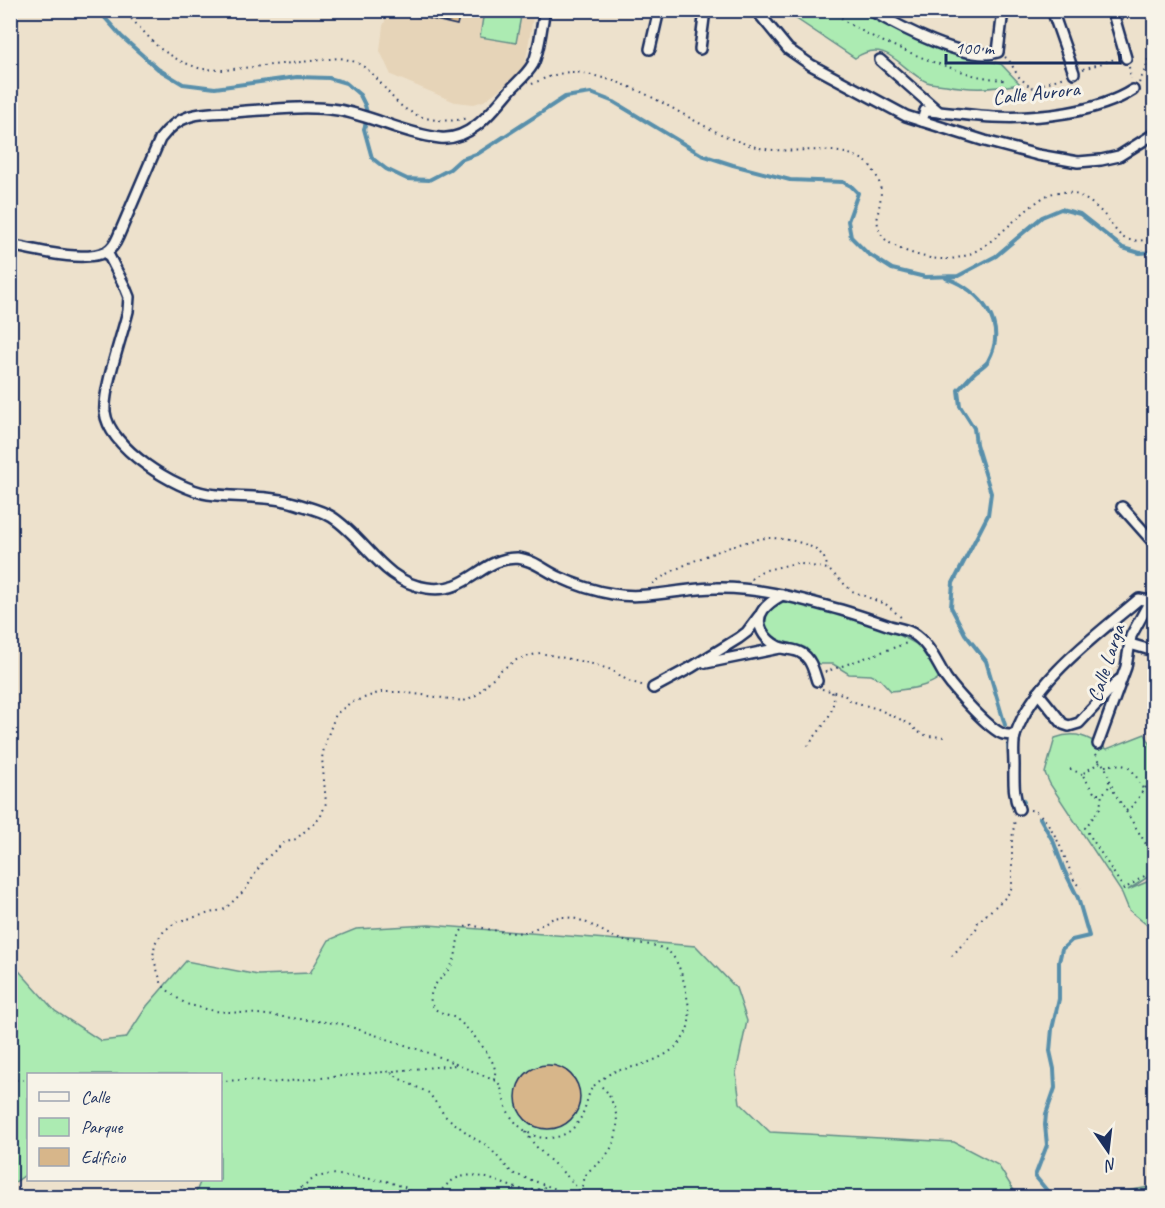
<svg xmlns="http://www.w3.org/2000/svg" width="1165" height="1208" viewBox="0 0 1165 1208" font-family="Caveat,sans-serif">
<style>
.built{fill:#e6d4b8}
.green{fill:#acebb2;stroke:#648d88;stroke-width:1.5}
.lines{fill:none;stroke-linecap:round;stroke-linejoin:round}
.stream{stroke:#588fab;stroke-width:4}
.building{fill:#d7b68a;stroke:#1b2f5e;stroke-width:1.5}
.minor-casing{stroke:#1b2f5e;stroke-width:14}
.path{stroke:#1b2f5e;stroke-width:2;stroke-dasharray:1.5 4.5;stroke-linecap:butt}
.minor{stroke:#f7f3e8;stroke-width:9}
.labels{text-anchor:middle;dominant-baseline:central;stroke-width:6;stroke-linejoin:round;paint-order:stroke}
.street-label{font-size:21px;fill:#1b2f5e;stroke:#f7f3e8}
</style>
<rect width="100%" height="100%" fill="#ede1cc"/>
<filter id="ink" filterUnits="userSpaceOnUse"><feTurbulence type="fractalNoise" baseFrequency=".0167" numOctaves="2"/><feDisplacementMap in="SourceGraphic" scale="12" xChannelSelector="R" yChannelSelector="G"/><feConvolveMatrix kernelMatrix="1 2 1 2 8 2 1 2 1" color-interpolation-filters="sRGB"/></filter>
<g filter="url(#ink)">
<polygon class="built" points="389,11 534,11 525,65 518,75 484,101 474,104 455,102 391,75 380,51 383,26"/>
<g class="green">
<polygon points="484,11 522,11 516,43 480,37"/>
<path d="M790,11H864L898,31L930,45L1001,64L1020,84C994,89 971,90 946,85C940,84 933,84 927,82C901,71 887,36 855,58L795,18Z"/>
<path d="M783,602L815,606L896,633L918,645L940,677C927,688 908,689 891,691L880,679L871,675L849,674L833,664H816L806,648C787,640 753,642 767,610Z"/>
<path d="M1145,734L1154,751V873L1128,890L1154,879V931L1129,910L1122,893L1050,784L1045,773L1055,738C1077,730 1089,738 1107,749Z"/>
<polygon points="429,925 696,946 736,988 747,1021 736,1073 740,1103 770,1132 954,1142 998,1165 1018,1197 194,1197 201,1180 220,1180 220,1074 28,1074 28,1173 11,1185 11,962 55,1011 101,1041 126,1038 147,1006 186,961 258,975 310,973 329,940 356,929"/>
<polygon points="1154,1186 1154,1197 1112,1197 1112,1194"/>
</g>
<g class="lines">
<g class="stream">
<polyline points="98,10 122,37 158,69 183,84 215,88 297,77 329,78 346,83 360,95 365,105 368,117 364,129 372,158 386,169 407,179 429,180 450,169 460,160 479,153 565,97 591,93 614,102 702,155 733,165 790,180 843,182 851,186 858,193 848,221 851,237 867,253 892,269 925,277 958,276 996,256 1042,217 1061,209 1080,214 1123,248 1140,253 1154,252"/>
<path d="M946,278C980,290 1009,324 988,361C985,366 978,369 974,373C968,379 963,385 958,390L960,406L974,428L976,444L991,493L988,515L953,583L951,607L965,634L986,661L1005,725"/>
<polyline points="1008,744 1009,755"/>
<polyline points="1021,798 1024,802"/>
<polyline points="1040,818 1054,843 1064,870 1078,898 1089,936 1072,940 1062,949 1059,962 1059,999 1052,1029 1050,1051 1054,1069 1055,1088 1046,1114 1045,1125 1047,1145 1035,1176 1053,1198"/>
</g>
</g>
<g class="building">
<polygon points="409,10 461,10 457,25 409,14"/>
<circle cx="548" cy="1097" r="32"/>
</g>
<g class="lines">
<defs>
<g id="minor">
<polyline points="756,10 788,49 811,65 906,116 985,141 1038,155 1078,162 1101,160 1119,156 1154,134"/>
<path d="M870,10C898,26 967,63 998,52L1003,10"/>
<polyline points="1052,10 1074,73"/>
<polyline points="1112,10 1126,58"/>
<polyline points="650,49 659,10"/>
<polyline points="700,49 705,10"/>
<polyline points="880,60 939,112"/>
<path d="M922,121L925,111C948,112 971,116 994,117C1037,119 1097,113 1133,90"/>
<path d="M10,245C36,250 82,263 106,252C112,249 115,244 118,237L160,139C181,111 202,113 233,112C268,110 304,105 338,110C373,116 405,134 440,138C471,141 494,109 512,88C519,81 528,73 533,64C540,49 541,27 545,10"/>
<path d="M107,252L125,287L129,297L128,311C122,336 103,389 105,412C109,448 176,489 208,494C236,498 267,495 294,503C306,507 321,510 332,517C366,539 383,582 427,588C469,594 480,558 517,558C532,559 546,571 559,577C576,585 595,591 613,594C647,600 682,588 716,588C754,587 794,597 830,607C850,612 870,619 890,626C897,628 906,629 912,633C929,643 936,662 946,678C955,691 990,730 1003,734C1007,735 1011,735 1015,735"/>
<polyline points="1122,507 1154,543"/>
<path d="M782,595C768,603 753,614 762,631C766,639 771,643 779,647C786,650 795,649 801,653C811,658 814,672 817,681"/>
<polyline points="1130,644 1154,651"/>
<polyline points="706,663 780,648"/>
<polyline points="653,688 692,667 739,638 747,632 759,616"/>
<polyline points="1038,693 1063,724 1069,726 1079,723 1119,680"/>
<polyline points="1098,744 1126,667 1131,636 1150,601 1154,596"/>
<path d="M1019,809C1013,794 1014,781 1014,765C1014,755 1012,742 1016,733C1035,679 1096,636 1139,599L1150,601"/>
</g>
</defs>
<use href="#minor" class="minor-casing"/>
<g class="path">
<path d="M123,10L159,48L180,61L201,69L224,70L339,58C371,62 377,82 397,102C415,120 444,124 468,118"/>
<polyline points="832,10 849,24 879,40 933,62 976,76 1008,81"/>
<polyline points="1005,57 1009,60 1018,76 1031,88 1064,77"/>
<polyline points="1129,67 1131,79"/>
<polyline points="1083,69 1115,59"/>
<polyline points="1139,83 1146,67 1154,34"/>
<path d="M532,84C544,78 558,73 571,72C583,72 595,76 607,79C661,94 705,135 760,148C791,155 835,143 863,160C869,163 872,168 875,173C888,196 875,206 878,226C880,239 892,245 903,250C974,278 990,236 1041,199C1065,182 1090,198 1107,218C1113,225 1117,235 1126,239C1135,242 1145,240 1154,239"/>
<polyline points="751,579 762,571 796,563 828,569 852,591 887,605 902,618"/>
<path d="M653,584C669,568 744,539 767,538C784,538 811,542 823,556C825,559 827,565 828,569"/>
<polyline points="825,672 907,643"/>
<polyline points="822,689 843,694 851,701 878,709 910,724 918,732 927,736 945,737"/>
<path d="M808,746C818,731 839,711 832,692"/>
<polyline points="1096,754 1100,762 1105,766 1114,792 1154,857"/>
<polyline points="1100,762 1082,774 1095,794 1102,794"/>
<path d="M1105,766C1127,761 1134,769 1141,787L1143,788"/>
<polyline points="1070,769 1082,774"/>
<polyline points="1109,781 1108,789 1102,794 1100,808 1085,828 1124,889 1154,870"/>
<path d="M1030,810C1051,812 1066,863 1075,882L1081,888"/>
<path d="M1126,811C1140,802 1139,790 1154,780"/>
<polyline points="952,956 976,929 978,922 1007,896 1012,887 1012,839 1015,819"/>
<polyline points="391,1072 400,1079 429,1093 445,1116 475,1139 488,1146 512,1173 556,1189 566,1198"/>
<polyline points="10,1080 28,1080"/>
<path d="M494,1080C495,1075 496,1071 494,1066C490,1053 466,1025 455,1018C446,1013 436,1013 431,1004C428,983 444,980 452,964C460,952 453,928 471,925C488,929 512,936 529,931C542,927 548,917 562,917C587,917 605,936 625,941C638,945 658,943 669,952C681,963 685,986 688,1002C696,1038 671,1056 640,1065C631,1068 622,1069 613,1072C607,1075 596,1083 592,1088C588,1094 587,1103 584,1110C579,1126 566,1138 548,1138C530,1139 512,1123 506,1107C503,1099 503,1090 498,1082L435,1055L342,1024L258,1014L214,1011L186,1004L173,995L162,985L153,957L155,943L164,931L176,922L225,909L246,889L261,864L272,853L284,843L296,839L320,818L326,803L322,758L325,743L336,714L350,703L381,692H401L464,701L476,695L501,670L518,659L540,653L589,663L612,670L628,681L645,686"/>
<polyline points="220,1081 247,1080 269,1083 456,1065"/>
<path d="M526,1132C539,1156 565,1169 580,1192"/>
<polyline points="261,1198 278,1193 294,1192 316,1177 332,1174 386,1181 407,1188 414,1198"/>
<path d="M434,1198C440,1192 447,1183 455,1179C486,1164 520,1203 546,1186"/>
<path d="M579,1198C581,1190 583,1182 586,1175C590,1168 598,1165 603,1159C618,1143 621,1122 612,1102C609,1095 606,1088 598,1085"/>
</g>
<use href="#minor" class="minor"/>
</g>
</g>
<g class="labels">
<g class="street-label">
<text transform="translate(1036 93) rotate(-6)">Calle Aurora</text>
<text transform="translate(1106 663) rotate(-72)">Calle Larga</text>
</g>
</g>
<rect width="1165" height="1208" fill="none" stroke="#f7f3e8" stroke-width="36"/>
<rect x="18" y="18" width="1129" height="1172" fill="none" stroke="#1b2f5e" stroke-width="2" filter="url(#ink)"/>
<rect x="27" y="1073" width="195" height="108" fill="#f7f3e8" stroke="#9fa5b1" stroke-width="1.5"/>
<rect x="39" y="1092" width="30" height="9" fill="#f7f3e8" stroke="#9fa5b1" stroke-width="1.5"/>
<text x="81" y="1103" font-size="18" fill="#1b2f5e">Calle</text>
<rect x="39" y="1118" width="30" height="18" fill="#acebb2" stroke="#9fa5b1" stroke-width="1.5"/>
<text x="81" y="1133" font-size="18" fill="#1b2f5e">Parque</text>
<rect x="39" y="1148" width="30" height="18" fill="#d7b68a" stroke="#9fa5b1" stroke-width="1.5"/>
<text x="81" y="1163" font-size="18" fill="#1b2f5e">Edificio</text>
<g transform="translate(1108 1151) rotate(166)" stroke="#f7f3e8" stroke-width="4.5" paint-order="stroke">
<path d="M0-4.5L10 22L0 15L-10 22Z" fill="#1b2f5e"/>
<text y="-9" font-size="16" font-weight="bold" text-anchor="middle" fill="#1b2f5e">N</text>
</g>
<path d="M946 54v9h174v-9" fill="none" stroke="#1b2f5e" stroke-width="3"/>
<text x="955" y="54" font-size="18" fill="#1b2f5e" stroke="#f7f3e8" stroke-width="4.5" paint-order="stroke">100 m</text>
</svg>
